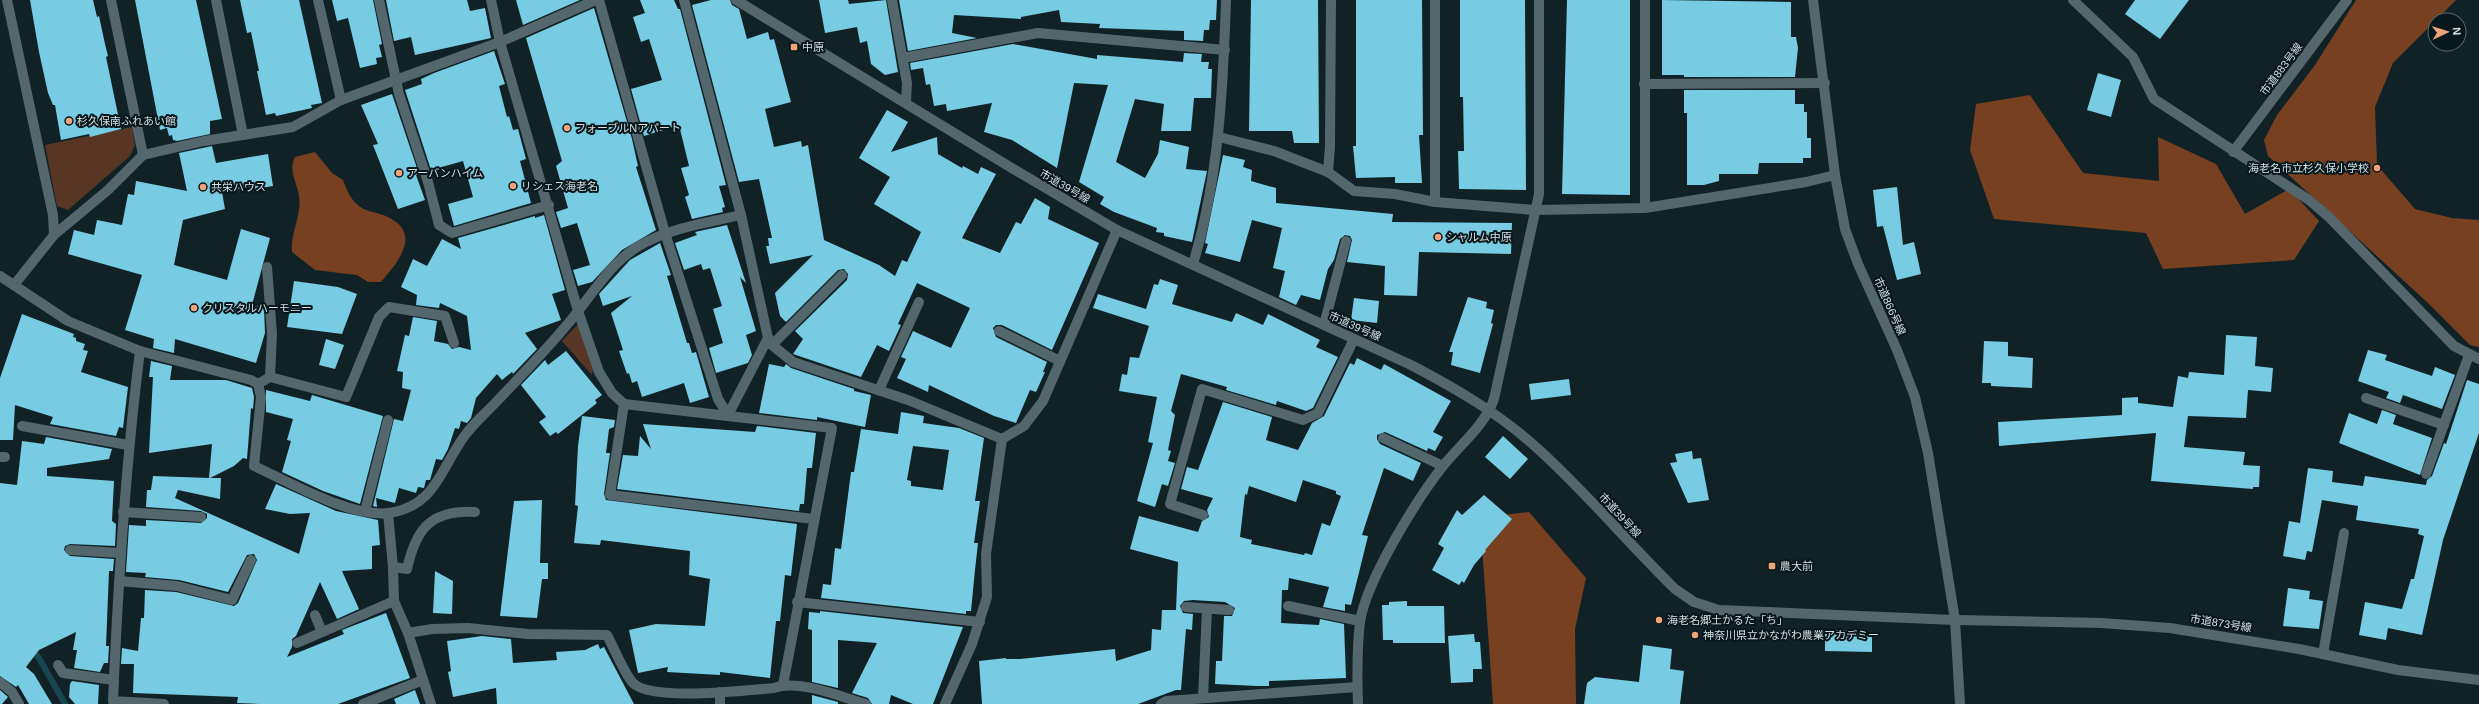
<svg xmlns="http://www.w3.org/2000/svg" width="2479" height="704" viewBox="0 0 2479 704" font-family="Helvetica,'Noto Sans JP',sans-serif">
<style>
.green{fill:#593623}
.forest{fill:#774021}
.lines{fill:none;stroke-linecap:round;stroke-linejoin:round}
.stream{stroke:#184651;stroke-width:6}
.building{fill:#77cbe2;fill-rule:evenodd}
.service{stroke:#54676d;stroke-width:10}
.minor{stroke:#54676d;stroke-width:10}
.tertiary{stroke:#54676d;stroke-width:10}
.poi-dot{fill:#f0a279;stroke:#07181d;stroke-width:1.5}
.labels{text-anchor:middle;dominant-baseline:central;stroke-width:4;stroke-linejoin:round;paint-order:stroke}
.poi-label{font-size:11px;fill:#d4dfe2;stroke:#07181d;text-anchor:start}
.street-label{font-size:11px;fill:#d4dfe2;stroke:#07181d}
</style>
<rect width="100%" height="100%" fill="#102226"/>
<g class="green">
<polygon points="132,127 135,145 130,156 68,210 57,206 45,145"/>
<polygon points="578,324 593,370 592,375 562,341"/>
</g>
<g class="forest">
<polygon points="2356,0 2456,0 2393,63 2375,107 2377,165 2415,209 2452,218 2479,220 2479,347 2470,345 2428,303 2268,156 2264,140 2277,115 2315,65"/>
<polygon points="2030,95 2083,173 2159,181 2158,137 2216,164 2245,214 2289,189 2319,221 2294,260 2163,269 2146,233 1994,219 1970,150 1976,104"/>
<path d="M315,152L332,173L343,180C347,190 350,199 359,206C368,213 379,212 388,217C423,234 397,263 381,282H368L357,275L315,270L292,252C290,233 302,216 299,196C297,181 288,172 295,157Z"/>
<polygon points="1529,512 1586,578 1575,629 1576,704 1493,704 1481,532 1485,517"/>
</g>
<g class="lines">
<polyline class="stream" points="31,649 39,658 65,704"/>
</g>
<g class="building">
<polygon points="30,0 93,0 97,17 99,16 105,44 108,56 106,57 121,129 90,137 89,134 61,140 55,105 53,105 48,93 39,52"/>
<polygon points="135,0 196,0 222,119 210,121 210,134 177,141 173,140 172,135 169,136 167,128 160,130"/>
<polygon points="240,0 299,0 322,103 311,105 312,108 276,116 275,113 266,115 257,71 259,71 251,32 247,33"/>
<polygon points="332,0 373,0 382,44 379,45 382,57 376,58 377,64 360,68 348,18 337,21"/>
<polygon points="386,0 467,0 470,11 485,8 491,38 415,55 411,37 394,41"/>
<polygon points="516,0 580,0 523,25"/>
<polygon points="640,0 674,0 678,9 680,9 726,185 719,186 725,207 722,208 723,212 692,219 685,197 689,195 681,168 689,166 679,125 644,136 631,89 662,80 649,39 641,42 633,17 645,13"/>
<polygon points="711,0 730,0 732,5 739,9 747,39 768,32 770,40 774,39 791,102 765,109 774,147 801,141 802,147 808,145 824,240 879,265 895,276 902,260 907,262 921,232 874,204 890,177 859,158 887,110 908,122 891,152 937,137 938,154 962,168 963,166 978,174 981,167 996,174 962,238 1000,253 1016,222 1021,224 1035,198 1050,207 1048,219 1099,243 1052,350 1002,325 996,325 993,328 996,337 1047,362 1043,372 1045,372 1036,392 1030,390 1016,423 994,416 929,385 928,392 897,378 906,359 901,357 913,331 951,348 970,308 917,283 898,324 901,325 889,351 877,345 861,377 793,354 803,339 795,331 847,280 848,274 844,269 838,270 786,322 780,316 775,293 813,255 770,264 766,246 769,246 768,238 772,238 759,179 739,182 692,5"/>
<polygon points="819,0 848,0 849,4 886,0 898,72 885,75 871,64 867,41 860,43 857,27 825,33"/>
<polygon points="899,0 1217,0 1216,20 1210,20 1209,30 1204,30 1203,41 1184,40 1184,31 1099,28 1100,24 1061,22 1059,10 1021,17 1021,19 954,15 952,33 977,38 908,51"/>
<polygon points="1251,0 1318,0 1319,143 1294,143 1292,131 1249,131"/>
<polygon points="1356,0 1422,0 1423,135 1419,135 1422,183 1395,183 1395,177 1356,178 1353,146 1356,146"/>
<polygon points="1460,0 1525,0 1526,190 1459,189 1458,151 1464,151 1463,97 1460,97"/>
<polygon points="1567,0 1630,0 1630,195 1562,194"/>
<polygon points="1662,0 1791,2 1791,37 1796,37 1798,48 1795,77 1684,77 1684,75 1662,75"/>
<polygon points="2135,0 2189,0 2160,39 2125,14"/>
<polygon points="594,8 632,139 638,166 636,167 656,230 622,250 592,282 578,286 573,270 590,265 577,223 561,228 556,212 568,208 556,166 562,161 526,38"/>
<polygon points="1013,44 1097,59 1097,55 1183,62 1184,53 1202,54 1201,62 1209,62 1208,69 1212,69 1211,98 1194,98 1191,131 1161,131 1164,104 1135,99 1116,162 1145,178 1158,154 1160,140 1189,147 1186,169 1207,171 1192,242 1164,236 1164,233 1156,232 1157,228 1114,212 1100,204 1104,197 1079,182 1108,85 1074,83 1057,168 1012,140 984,132 992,103 947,111 946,104 934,106 930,84 926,85 923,68 911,70 910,63"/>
<polygon points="494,51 505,84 499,86 507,117 509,116 513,130 518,129 526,159 520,161 531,203 454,226 448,204 473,197 463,161 431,170 405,90 422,84 421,79 434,73"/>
<polygon points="2098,73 2121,80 2111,117 2087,110"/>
<polygon points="1684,90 1795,90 1795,104 1804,104 1804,112 1807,112 1807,138 1811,138 1811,158 1803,158 1803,163 1759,163 1758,174 1719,174 1719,181 1704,185 1687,185 1687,113 1684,113"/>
<polygon points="392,94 419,174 416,175 425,200 398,209 373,145 378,144 361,105"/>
<polygon points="212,146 216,163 268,154 273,186 255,189 254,186 222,192 225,209 183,220 174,265 227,280 241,229 270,238 252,305 264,308 265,333 256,363 175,339 174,353 153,348 154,339 125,330 142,275 68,254 74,230 94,235 97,220 122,225 128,194 134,195 136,181 187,191 179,153"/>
<polygon points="1223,155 1245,160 1243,167 1252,170 1251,181 1276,188 1276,203 1393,214 1392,222 1512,223 1511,254 1419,252 1417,296 1384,295 1385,266 1347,262 1352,240 1350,236 1345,235 1340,239 1334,260 1328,269 1320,300 1301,295 1296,305 1279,297 1285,271 1273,268 1282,228 1252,220 1240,262 1205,253 1208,244 1205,243"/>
<polygon points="1897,187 1903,245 1914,242 1921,274 1897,280 1883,226 1877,227 1873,190"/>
<polygon points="544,215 565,290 552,294 561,320 525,333 537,349 513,374 512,372 502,380 497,374 476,398 471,418 467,423 461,421 459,429 455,428 448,449 442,460 436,459 430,480 426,480 424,488 418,487 416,493 399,488 395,503 376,498 377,507 373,506 394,419 403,421 411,390 402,388 403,372 397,371 405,335 409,336 413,317 437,321 434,341 448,344 452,349 459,347 471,350 467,316 440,303 439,308 416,305 417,295 401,287 413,259 427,266 442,239 461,249 458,238 535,216 535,218"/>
<polygon points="727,225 746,283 740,277 756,331 746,335 752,355 748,363 716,373 709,348 723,343 713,309 722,306 710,268 703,270 701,264 684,270 675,243 697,235 695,232"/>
<polygon points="660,243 671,275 667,276 687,343 689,343 692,353 696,352 709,397 690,403 684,383 642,397 637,381 632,383 629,373 627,374 619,351 623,350 611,313 632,296 603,306 599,294 630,260"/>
<polygon points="1160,279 1178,285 1172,304 1232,322 1236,313 1263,325 1268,314 1320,340 1316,347 1338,357 1313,408 1306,411 1277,401 1276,405 1226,390 1227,387 1181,374 1171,411 1175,415 1168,450 1171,451 1168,461 1175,463 1168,486 1162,484 1155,507 1137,501 1153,443 1148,442 1157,397 1119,391 1122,374 1127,375 1130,357 1139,358 1149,326 1093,308 1098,294 1146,309 1154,284 1158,285"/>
<polygon points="294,281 338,287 357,294 342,334 287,327"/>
<polygon points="1468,297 1487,302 1486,308 1494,310 1491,323 1493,324 1480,373 1451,365 1453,352 1449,352"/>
<polygon points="1354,298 1379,301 1377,323 1351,320"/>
<polygon points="22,314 74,334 73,337 76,338 76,341 85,344 83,350 88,351 81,372 128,387 123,428 119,427 116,436 50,424 53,417 15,405 13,440 0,440 0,378"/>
<polygon points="2226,335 2257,337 2255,366 2273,368 2271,392 2248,390 2246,418 2188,416 2184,447 2245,452 2243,465 2260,466 2259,487 2253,487 2253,489 2151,481 2156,433 1999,446 1998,422 2122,415 2122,398 2138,397 2138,403 2173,407 2178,376 2188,378 2189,372 2224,375"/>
<polygon points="326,339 344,345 335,369 319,365"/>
<polygon points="1984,341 2008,342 2008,356 2033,358 2032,388 1991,386 1991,383 1982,383"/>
<polygon points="2368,350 2387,355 2385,360 2432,376 2435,367 2455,375 2442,409 2403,395 2400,403 2386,398 2389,392 2358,381"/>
<polygon points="566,351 602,395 595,400 597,403 558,434 556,432 550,436 539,422 546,417 521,385 545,360 548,365"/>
<path d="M1357,358L1381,370L1384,364L1451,401L1433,432L1443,437L1435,451L1428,448L1427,451L1385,432L1377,435V439L1380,444L1421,463L1413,481L1384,468L1362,535L1368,536L1351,605L1345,604V611L1323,607L1329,587L1289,578L1288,590H1282L1281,623L1319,625L1320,619L1344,624L1346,678L1269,681V686H1257L1215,684L1216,661H1222L1224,616H1232L1235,608L1225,602L1193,600L1184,601L1180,606L1183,613L1193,614L1192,630L1186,629L1181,690H1176L1138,704H982L979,661L1006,658V659H1020L1115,649L1116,661L1151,650L1152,629L1161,630L1162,610H1176L1178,562L1130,549L1139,516L1198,532L1202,521L1209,517L1207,510L1213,498L1181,489L1187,467L1198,470L1223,402L1272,417L1266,440L1298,450L1312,423L1324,416L1350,363L1354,365ZM1303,480L1336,491V494L1341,496L1330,526L1322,523L1312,555L1305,553L1304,555L1251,544L1252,540L1240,537L1245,494L1247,495L1249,486L1296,502Z"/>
<polygon points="151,361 172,366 170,380 226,380 252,388 254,397 253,409 251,408 247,459 243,458 234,466 210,478 221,478 220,499 178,490 175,498 299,554 310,513 290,514 265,509 276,484 336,511 378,520 380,545 372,546 372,569 342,571 359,609 337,619 320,582 296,636 292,639 292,647 287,657 344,634 342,630 386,613 410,678 338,704 260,704 237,703 238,697 133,693 134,664 121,664 122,648 138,651 141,618 144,618 145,590 176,592 234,606 238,603 257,560 254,554 247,555 228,592 179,580 145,577 146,573 126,572 129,525 146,526 146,520 201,523 207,518 207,514 201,511 146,507 147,490 151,490 153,476 209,478 212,444 149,453 153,377 149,377"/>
<polygon points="769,364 784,367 786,364 791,368 854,389 854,391 871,395 865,427 817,417 817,420 759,413"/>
<polygon points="1569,379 1571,395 1531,400 1529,384"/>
<polygon points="2467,380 2479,384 2479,433 2443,540 2422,635 2388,628 2386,640 2359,635 2365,602 2402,609 2411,579 2414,579 2424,536 2418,534 2419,529 2356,520 2358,506 2322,500 2312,552 2307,551 2305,560 2283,556 2289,521 2300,523 2308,468 2333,471 2332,482 2363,486 2365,476 2426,485 2427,480 2432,476 2444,443 2446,444"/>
<polygon points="266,390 310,401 312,395 383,416 360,504 323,491 282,472 291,441 287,440 293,419 266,412"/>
<polygon points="2382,410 2396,415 2393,424 2432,438 2420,475 2339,443 2349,413 2377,424"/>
<path d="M901,412L924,416L923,423L959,428L984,438L975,501H980L974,543H978L975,570L971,611H966V614L821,598L823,584L831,585L835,548L841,549L851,472H854L861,429L898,434ZM913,446L949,450L943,490L911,486V481L907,480Z"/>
<polygon points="582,416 615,420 614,427 609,429 606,453 610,453 604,494 606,500 797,524 791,576 785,575 780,621 776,621 770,678 720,672 720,675 667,672 668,667 638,673 629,630 656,624 705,626 710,579 689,575 690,551 601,540 600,545 574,543 578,506 575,505 578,446"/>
<polygon points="643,424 755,432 757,426 816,433 812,468 807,468 804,504 800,504 799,511 617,489 623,455 638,456 640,436 651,449"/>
<polygon points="1503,436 1528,459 1510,479 1485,457"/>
<polygon points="46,437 112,449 109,459 47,468 47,476 114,481 112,521 116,524 115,546 70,544 65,546 64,550 70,556 114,559 113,571 109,571 106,646 109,646 108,663 104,663 100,672 74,668 77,650 73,650 76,632 39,650 26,667 34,674 52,704 29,704 18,685 16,687 0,676 0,483 17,485 22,441 44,444"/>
<polygon points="1692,451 1693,459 1701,458 1709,500 1688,503 1670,463 1677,462 1675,454"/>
<polygon points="1484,495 1512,519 1485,550 1486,551 1474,565 1464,583 1462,581 1459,585 1432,570 1444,548 1438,544 1457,510 1462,515"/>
<polygon points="542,500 540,563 548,563 548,579 542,579 537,618 500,616 514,501"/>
<polygon points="435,571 453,581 452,614 433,613"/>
<polygon points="2288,588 2310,591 2309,599 2323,601 2319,629 2283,626"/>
<polygon points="1407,601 1407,606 1444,606 1445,643 1393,643 1393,640 1383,640 1382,605 1389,605 1389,602"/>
<polygon points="820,611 963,627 933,704 913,704 891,695 889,704 872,704 868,698 852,693 877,643 838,640 838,688 812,682 812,630 808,629 809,612 820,613"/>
<polygon points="1825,630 1858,631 1858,635 1872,635 1872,652 1825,651"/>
<polygon points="1474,634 1475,642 1480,642 1482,669 1473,669 1473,682 1451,683 1448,636"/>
<polygon points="482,636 511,639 513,663 557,660 556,652 585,650 598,644 600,649 604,647 634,704 497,704 496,688 453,697 448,672 451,671 447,641"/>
<polygon points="1643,645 1672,649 1670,669 1684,671 1680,704 1584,704 1587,683 1595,677 1639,682"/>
<polygon points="72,681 99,685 98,704 75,704 69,697 70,684"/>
<polygon points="0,690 8,697 2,704 0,704"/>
<polygon points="415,690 420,704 396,704 394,699"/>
<polygon points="812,695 838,702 838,704 812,704"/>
</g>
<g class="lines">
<g class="service">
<polyline points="999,331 1060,361"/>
<polyline points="772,345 842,275"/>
<polyline points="879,390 919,302"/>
<polyline points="2366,398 2444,425"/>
<polyline points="624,404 610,495 814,519"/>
<polyline points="2426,474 2469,355"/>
<polyline points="365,511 388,420"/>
<polyline points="123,512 201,517"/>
<polyline points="1203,515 1170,504 1202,389 1303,420 1318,413 1354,339"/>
<polyline points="70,550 120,553"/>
<path d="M393,567L407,569C416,528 431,510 475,512"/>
<polyline points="119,581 177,586 232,600 251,560"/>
<polyline points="797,602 980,622"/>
<polyline points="1288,606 1360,621"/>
<polyline points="1186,607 1229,610"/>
<polyline points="315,615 322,632"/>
<polyline points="297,643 394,601"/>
<polyline points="2323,654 2344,533"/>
<polyline points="58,665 63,673 114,680"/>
<polyline points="720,692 720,704"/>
<polyline points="1203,698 1207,609"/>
</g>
<g class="minor">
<polyline points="7,0 53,215 54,235"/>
<polyline points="111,0 143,155"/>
<polyline points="216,0 243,135"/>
<polyline points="318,0 341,100"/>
<polyline points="379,0 399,94 428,182 439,225 452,233 549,205"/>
<polyline points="491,0 500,42 578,311 599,372 612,393 624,404 832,428 783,685"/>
<polyline points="599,0 665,233 718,399 728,415"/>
<polyline points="684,0 741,215 768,338 772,345 793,362 908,400 1002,439"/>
<polyline points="892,0 907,83 906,102"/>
<polyline points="1435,0 1435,202"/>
<polyline points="1645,0 1645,208"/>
<polyline points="2073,0 2133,57 2154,99 2309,200 2330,218 2454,346 2479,359"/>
<polyline points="903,58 1038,33 1225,50"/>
<polyline points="1644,84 1825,83"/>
<polyline points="1219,137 1274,151 1328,172 1354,191 1395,194 1435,202 1535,210 1645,208 1806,182 1835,175"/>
<polyline points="1328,172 1330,146 1331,0"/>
<path d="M1193,264C1219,178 1223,89 1226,0"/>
<polyline points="267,267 272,334 270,377"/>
<path d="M0,276L68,321L140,351L251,380L258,384L261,397L254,466C290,482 350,518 389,513C437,506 441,466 466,434C475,422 488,411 498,400C521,376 545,351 566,326C590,299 606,267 637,247C668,228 706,223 741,215"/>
<polyline points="14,285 54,235 108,190 143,155 204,141 293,127 341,100 500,42 596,0"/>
<polyline points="1324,325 1346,241"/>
<path d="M140,351C125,468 118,584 113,701L164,704"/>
<polyline points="258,384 270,377 346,397 379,317 389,307 445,316 454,343"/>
<polyline points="728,415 768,338"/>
<polyline points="22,426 128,445"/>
<polyline points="1383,438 1443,466"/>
<polyline points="0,457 5,457"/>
<polyline points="388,513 393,567 394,601 408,633 431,704"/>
<polyline points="1955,620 1960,704"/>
<path d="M408,633L432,629L468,628L528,634L607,635C613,646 625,675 633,683C652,702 747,690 774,688C799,679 841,697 866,704"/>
<polyline points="0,682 12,692 19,704"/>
<polyline points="363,704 423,680"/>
<polyline points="945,704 972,644 987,597 986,554 1002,439 1024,426 1043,401 1117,230"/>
<polyline points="1161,704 1166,701 1357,687"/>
<path d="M1358,704C1357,677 1357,648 1360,622C1366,581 1417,499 1443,466C1460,445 1485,425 1494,399L1539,194V0"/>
</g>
<g class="tertiary">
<path d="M736,0L1010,167L1117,230L1411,365C1455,388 1500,414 1537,448C1586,492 1628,543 1675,589L1694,602L1719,610L1955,620L2101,623L2170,628L2299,649L2398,670L2479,680"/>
<polyline points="1813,0 1835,175 1845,229 1858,264 1897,350 1915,397 1928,453 1955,620"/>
<polyline points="2233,152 2347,0"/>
</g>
</g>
<g class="poi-dot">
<rect x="790" y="43" width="8" height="8" rx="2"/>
<circle cx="69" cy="121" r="4"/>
<circle cx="567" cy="128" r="4"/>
<circle cx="2377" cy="168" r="4"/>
<circle cx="399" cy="173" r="4"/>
<circle cx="513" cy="186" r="4"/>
<circle cx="203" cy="187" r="4"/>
<circle cx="1438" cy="237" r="4"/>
<circle cx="194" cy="308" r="4"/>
<rect x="1768" y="562" width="8" height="8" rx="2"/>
<circle cx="1659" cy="620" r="4"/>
<circle cx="1695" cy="635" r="4"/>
</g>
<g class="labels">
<g class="poi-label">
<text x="802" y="47">中原</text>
<text x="77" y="121">杉久保南ふれあい館</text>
<text x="575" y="128">フォーブルNアパート</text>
<text x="2369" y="168" text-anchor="end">海老名市立杉久保小学校</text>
<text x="407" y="173">アーバンハイム</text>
<text x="521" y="186">リシェス海老名</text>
<text x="211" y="187">共栄ハウス</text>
<text x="1446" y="237">シャルム中原</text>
<text x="202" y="308">クリスタルハーモニー</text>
<text x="1780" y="566">農大前</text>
<text x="1667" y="620">海老名郷土かるた「ち」</text>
<text x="1703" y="635">神奈川県立かながわ農業アカデミー</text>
</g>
<g class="street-label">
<text transform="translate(2281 69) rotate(-53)">市道883号線</text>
<text transform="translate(1065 186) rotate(30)">市道39号線</text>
<text transform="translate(1890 306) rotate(66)">市道866号線</text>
<text transform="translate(1355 326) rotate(24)">市道39号線</text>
<text transform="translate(1620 515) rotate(47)">市道39号線</text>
<text transform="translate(2221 623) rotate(9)">市道873号線</text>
</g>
</g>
<g transform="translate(2447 32) rotate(86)"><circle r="19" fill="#07181d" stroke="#59686c"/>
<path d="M0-3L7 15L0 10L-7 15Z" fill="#f0a279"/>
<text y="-6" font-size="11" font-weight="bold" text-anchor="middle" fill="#d4dfe2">N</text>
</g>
</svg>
